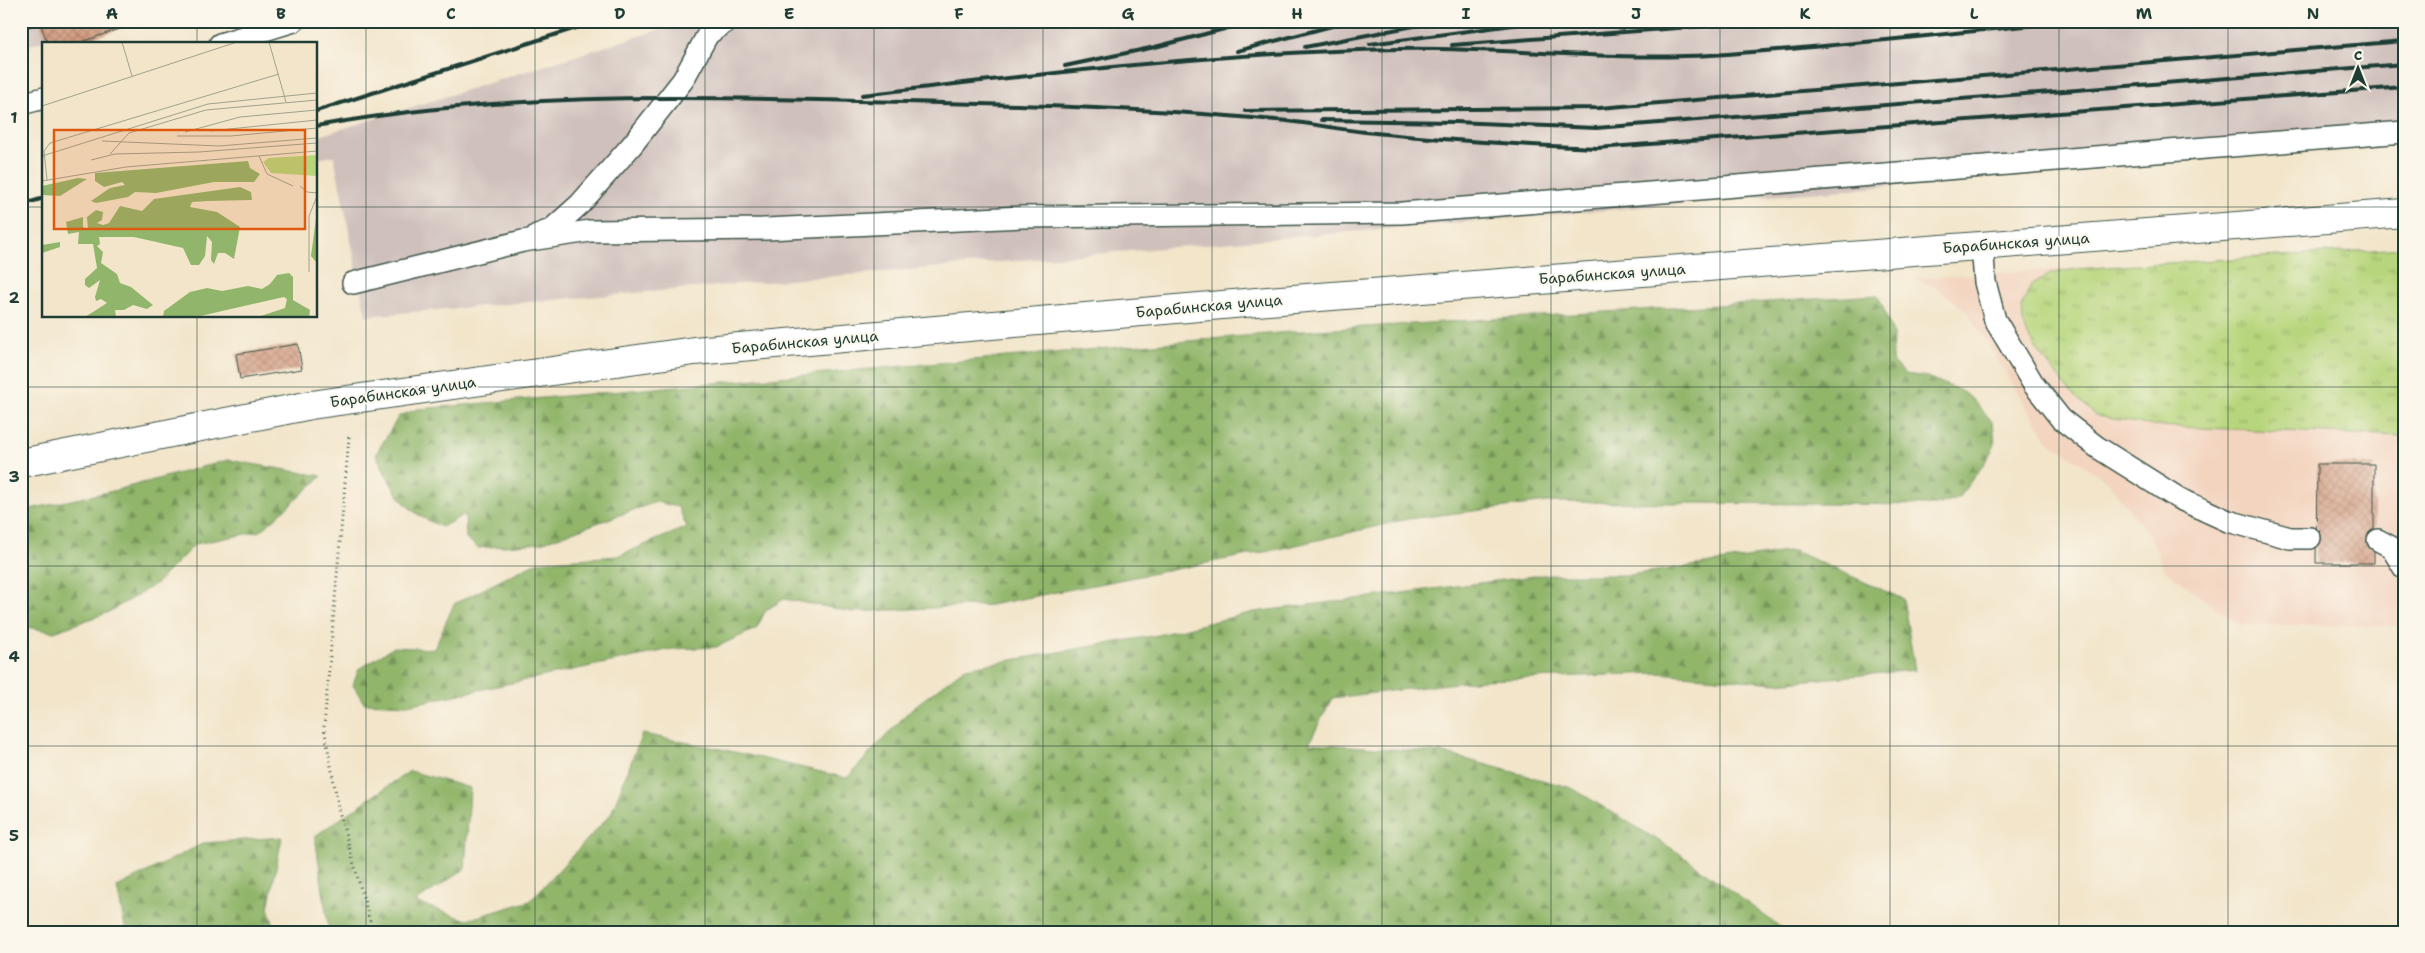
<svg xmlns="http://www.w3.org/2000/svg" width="2425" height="953" viewBox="0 0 2425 953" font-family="'Shantell Sans',sans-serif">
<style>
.built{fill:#f3d4bf}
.industrial{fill:#cfc0bb}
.grass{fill:url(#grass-tufts);stroke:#6b8958}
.forest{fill:url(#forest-firs);stroke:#587a50}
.building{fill:url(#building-cross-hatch)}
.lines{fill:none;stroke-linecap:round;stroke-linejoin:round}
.service-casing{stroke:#3f564a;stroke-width:24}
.secondary-casing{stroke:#3f564a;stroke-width:30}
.path{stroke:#3f564a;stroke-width:3;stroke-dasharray:1 4;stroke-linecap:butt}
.service{stroke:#fff;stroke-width:21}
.secondary{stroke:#fff;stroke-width:28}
.rail{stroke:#1f3d34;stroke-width:4}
.grid{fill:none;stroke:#1f3d34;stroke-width:1;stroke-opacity:0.55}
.labels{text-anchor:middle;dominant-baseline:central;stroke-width:4;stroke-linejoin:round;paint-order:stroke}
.street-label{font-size:15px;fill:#1f3d34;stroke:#fbf7ec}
.inset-road{fill:none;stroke:#9ea28e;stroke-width:1}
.view{fill:#de580e;fill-opacity:0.15;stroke:#de580e;stroke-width:2.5}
.inset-edge{fill:none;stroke:#1f3d34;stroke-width:2.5}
.neatline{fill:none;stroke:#1f3d34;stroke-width:2}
.grid-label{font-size:16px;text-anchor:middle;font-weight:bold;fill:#1f3d34}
</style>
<defs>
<pattern id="grass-tufts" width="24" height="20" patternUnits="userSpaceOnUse" patternTransform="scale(1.25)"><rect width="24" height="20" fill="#b7d57b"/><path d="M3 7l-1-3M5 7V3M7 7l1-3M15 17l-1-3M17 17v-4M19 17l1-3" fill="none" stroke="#94ae66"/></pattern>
<pattern id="forest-firs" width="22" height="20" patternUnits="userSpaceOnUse" patternTransform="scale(1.25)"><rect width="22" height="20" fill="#91b66b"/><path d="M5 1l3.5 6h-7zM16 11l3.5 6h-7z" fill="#769559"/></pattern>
<pattern id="building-cross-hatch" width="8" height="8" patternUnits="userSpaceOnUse" patternTransform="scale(1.25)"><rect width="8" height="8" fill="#d39a7f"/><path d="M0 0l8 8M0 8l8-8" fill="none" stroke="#ab7f69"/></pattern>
</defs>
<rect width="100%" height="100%" fill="#fbf7ec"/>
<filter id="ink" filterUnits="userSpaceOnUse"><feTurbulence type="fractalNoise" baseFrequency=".02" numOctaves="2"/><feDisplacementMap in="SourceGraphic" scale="10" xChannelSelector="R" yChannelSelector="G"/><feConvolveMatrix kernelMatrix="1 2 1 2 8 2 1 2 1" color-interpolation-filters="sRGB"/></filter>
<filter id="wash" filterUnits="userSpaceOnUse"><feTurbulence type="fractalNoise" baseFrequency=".0096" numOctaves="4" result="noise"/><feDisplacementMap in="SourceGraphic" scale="20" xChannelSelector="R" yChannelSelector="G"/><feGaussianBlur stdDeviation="1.12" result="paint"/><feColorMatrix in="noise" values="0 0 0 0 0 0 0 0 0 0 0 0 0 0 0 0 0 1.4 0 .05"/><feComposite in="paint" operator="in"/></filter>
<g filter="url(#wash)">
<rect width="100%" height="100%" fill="#f2e5ca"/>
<polygon class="built" points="2404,248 2404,626 2242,625 2225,615 2165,570 2151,538 2107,481 2048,441 1967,311 1935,287 1914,278"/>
<g class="industrial">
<polygon points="21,21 125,21 127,26 76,44 48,44 46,40 21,48"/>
<polygon points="687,21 2404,21 2404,142 366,316 334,156 316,159 316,137"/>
</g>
<polygon class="grass" points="2404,248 2404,436 2154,426 2097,416 2070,392 2030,340 2023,322 2022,305 2032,284 2051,274 2075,269"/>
<g class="forest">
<path d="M1878,295L1893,333L1892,360L1905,374L1927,377L1966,393L1993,422L1995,445L1984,464L1958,498L1937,505L1547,502L1408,519L1279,549L990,605L853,612L784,599L766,610L756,629L716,647L672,649L408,705L364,703L353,685L359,669L394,647L434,649L454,604L537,562L618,556L687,527L678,507L656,502L541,543L478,548L466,538L465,514L442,527C401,510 394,491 376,454L399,416L418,409L1301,331Z"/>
<polygon points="228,460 322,476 261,531 195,544 157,583 109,612 54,632 21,626 21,511 113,491"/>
<polygon points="1794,551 1903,599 1915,670 1777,683 1658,673 1482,680 1332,698 1309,743 1443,753 1572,788 1679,853 1787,932 329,932 315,836 410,771 470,788 465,869 415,902 467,920 530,901 611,814 642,734 726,750 847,778 911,709 965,668 1158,635 1254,612 1542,575 1629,575"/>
<polygon points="282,837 268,908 276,932 126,932 117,887 204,843"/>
</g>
<g id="blocks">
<g class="building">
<polygon points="21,21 125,21 127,26 76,44 48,44 40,23 23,29"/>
<polygon points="298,344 302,369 240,379 236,354"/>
<polygon points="2317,464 2374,464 2374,563 2316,563"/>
</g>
</g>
</g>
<g filter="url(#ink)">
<use href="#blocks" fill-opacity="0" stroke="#3f564a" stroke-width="1"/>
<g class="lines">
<defs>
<g id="service">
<polyline points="220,44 294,21"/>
<polyline points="21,104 44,98"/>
<polyline points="537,235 551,230 580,204 632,145 683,80 708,34 727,21"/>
<polyline points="1982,245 1985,282 1995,320 2034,385 2061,419 2097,447 2178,498 2228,521 2290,538 2310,538"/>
<polyline points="353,283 523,241 590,231 766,229 1023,217 1402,213 2404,132"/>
<polyline points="2378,540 2391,547 2404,568"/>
</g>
<polyline id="secondary" points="21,463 311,405 694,351 1268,301 2404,213"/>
</defs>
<use href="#service" class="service-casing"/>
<use href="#secondary" class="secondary-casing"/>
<polyline class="path" points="349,437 324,727 339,811 373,932"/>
<use href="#service" class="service"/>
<use href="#secondary" class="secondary"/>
<g class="rail">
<polyline points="1370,44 1544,21"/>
<polyline points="1452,45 1771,21"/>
<polyline points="1305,47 1440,21"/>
<polyline points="1237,51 1351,21"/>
<polyline points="1065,66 1155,47 1255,21"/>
<path d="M862,95C1040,74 1219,52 1399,49C1503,47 1607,61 1711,55C1834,47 1956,32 2078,21"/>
<polyline points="316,111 598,21"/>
<polyline points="1245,111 1599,108 2404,41"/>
<polyline points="1321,120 1455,122 1596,128 2404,64"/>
<path d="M316,126C494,93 676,96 857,101C996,104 1136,107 1276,120C1306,122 1335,129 1365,132C1442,140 1519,145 1597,148L2404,87"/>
<polyline points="21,205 44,198"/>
</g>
</g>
</g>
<path class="grid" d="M197,21V44M366,21V932M535,21V932M705,21V932M874,21V932M1043,21V932M1212,21V932M1382,21V932M1551,21V932M1720,21V932M1890,21V932M2059,21V932M2228,21V932M21,207H44M316,207H2404M197,316V932M21,387H2404M21,566H2404M21,746H2404"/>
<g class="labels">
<g class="street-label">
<text transform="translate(2016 243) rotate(-4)">Барабинская улица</text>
<text transform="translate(1612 274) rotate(-4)">Барабинская улица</text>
<text transform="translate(1209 306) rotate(-5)">Барабинская улица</text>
<text transform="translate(805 342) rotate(-5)">Барабинская улица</text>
<text transform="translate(403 392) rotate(-8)">Барабинская улица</text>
</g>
</g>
<g transform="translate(42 42)">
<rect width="275" height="275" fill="#f2e5ca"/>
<path d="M275,113V134L229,131L221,120L227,116Z" fill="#b7d57b"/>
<path d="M206,119L208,126L218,132L212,140H172L114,151L93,150L86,155L54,161L49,159L68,146L83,143L80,140L62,145L53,139V131ZM36,136L45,137L18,154L0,153V144ZM198,145L209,150L210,158L165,159L150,160L148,165L175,170L198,185L192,217L183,211H176L172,222L169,218L170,200L165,194L163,214L157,223H149L141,206L92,195H57L58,202L55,204L61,210L59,221L75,232L78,241L89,245L111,263L105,267L91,263L82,268H73L74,275H43L65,261L59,257L54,259L53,255L58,238L47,246L43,243V237L55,226L51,202H36L37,190L26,192L24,180L41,175V185L46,188L45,175L54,168L61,170L60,178L55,181L61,183L67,181L78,164L100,169L112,157ZM275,169V219H273L269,214ZM18,200V205L0,211V203ZM247,231L251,235V258L268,268L267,275H216L243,266L245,257L242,255L154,275H121L122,269L148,250L165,246L180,249L206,244L220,247L228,242L235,233Z" fill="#91b66b"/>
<path class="inset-road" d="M80,0L90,34M227,0L244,60M0,64L195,0M168,89L275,78M143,90L198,75L275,68M135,94H189L275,86M60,99L177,104L275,96M68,112L87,91L164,68L275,58M0,114L166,62L275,51M217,114L225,132L251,144M49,118L73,112L157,110L275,101M5,138L2,109L8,101L237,32M0,139L84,125L275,109M258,144L265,150L275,151M267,230V174L275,154"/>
<path class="view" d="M12,88H263V187H12Z"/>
<rect width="275" height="275" class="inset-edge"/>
</g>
<rect width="2425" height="953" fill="none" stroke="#fbf7ec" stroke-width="55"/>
<g transform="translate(2358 68)" stroke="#fbf7ec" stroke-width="4" paint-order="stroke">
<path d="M0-4L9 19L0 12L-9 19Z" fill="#1f3d34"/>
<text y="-8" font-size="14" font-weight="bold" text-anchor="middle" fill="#1f3d34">С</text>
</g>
<rect x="28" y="28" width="2370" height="898" class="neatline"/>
<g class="grid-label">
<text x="112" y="19">A</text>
<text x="281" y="19">B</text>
<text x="451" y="19">C</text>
<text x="620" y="19">D</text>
<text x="789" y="19">E</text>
<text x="959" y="19">F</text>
<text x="1128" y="19">G</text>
<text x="1297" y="19">H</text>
<text x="1466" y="19">I</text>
<text x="1636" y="19">J</text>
<text x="1805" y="19">K</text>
<text x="1974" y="19">L</text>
<text x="2144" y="19">M</text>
<text x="2313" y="19">N</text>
<text x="14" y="123">1</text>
<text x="14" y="303">2</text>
<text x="14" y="482">3</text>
<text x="14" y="662">4</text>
<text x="14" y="841">5</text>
</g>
</svg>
